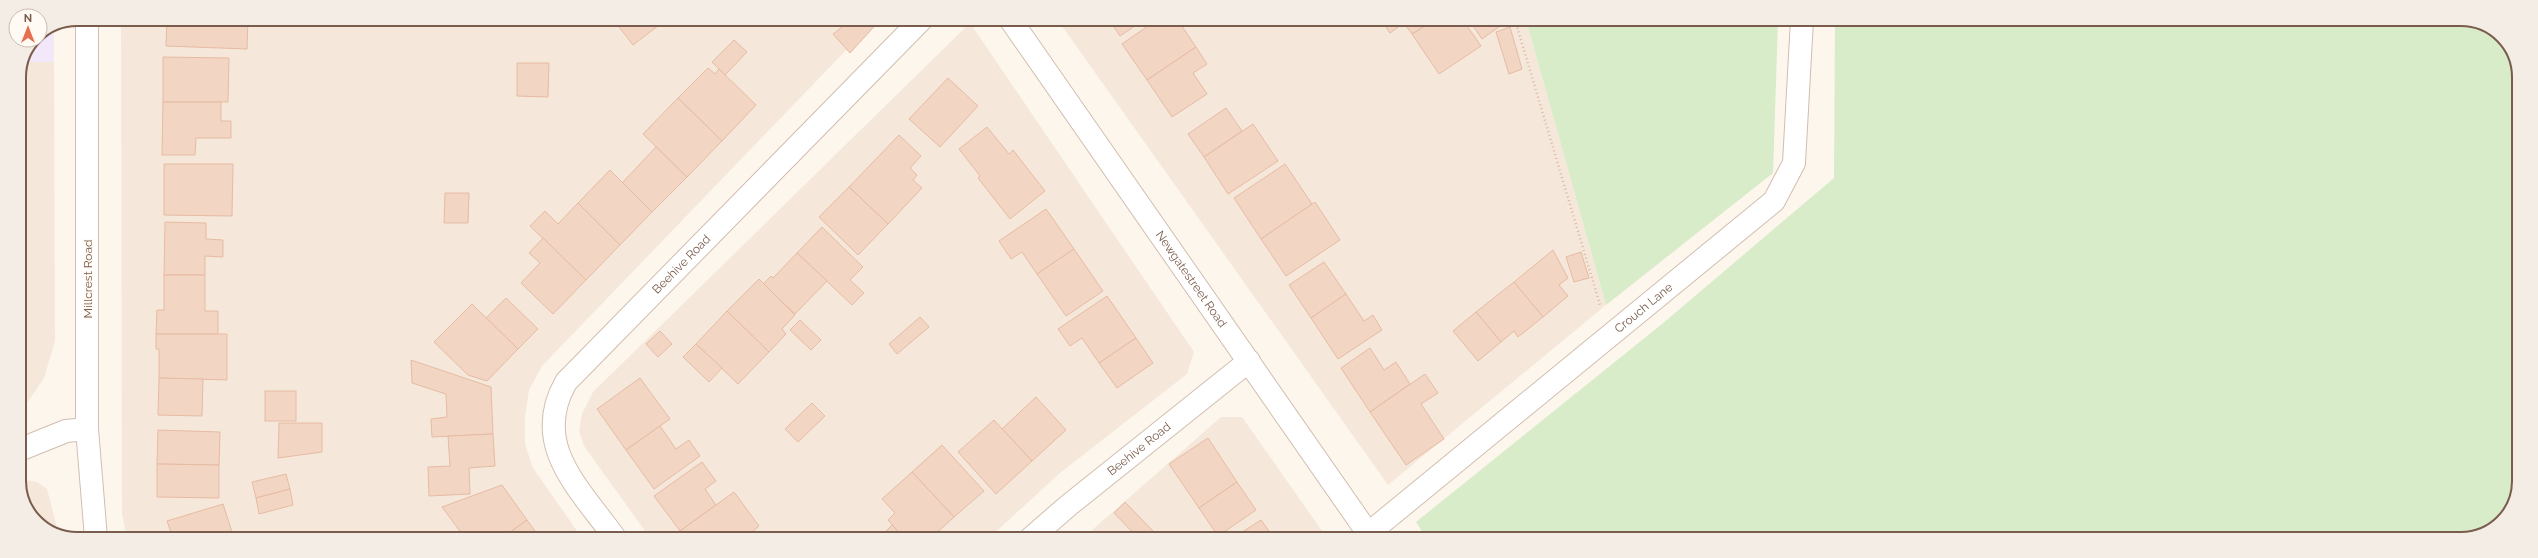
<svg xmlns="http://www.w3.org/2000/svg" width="2538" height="558" viewBox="0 0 2538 558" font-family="Raleway,sans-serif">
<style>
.residential{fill:#f5e8da}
.education{fill:#f3e8fa}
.green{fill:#d8ecc9}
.building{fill:#f3d5c3;stroke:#e6bba3}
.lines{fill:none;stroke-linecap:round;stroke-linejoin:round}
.minor-casing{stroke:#d1beb0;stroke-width:24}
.path{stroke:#d9b8a5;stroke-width:2.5;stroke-dasharray:1 3;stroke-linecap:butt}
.minor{stroke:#fff;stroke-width:22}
.labels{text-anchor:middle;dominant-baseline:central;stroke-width:3;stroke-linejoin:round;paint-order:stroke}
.street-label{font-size:12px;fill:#7a5c4d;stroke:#fffaf3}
.rim{fill:none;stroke:#7a5c4d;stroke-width:2}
</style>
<rect width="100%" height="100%" fill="#fdf6ec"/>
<g class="residential">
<polygon points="121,19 876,19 542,366 529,390 525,416 525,444 533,468 582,538 127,538 122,514"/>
<polygon points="1057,19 1526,20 1606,305 1388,485"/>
<polygon points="970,23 1194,352 1187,374 1060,473 989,538 650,538 584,446 579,431 582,414 593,392"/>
<polygon points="25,62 54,62 55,341 44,378 25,406 19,410 19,76"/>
<polygon points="1221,417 1242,417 1327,538 1083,538"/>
<polygon points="26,480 37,482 47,489 59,535 36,522 19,489 19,481"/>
</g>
<polygon class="education" points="54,28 54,62 25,62 34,40 40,40 40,34"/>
<g class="green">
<polygon points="1526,20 1778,20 1773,173 1606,305"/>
<polygon points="1835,20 2472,20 2505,38 2519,73 2518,492 2499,525 2462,539 1427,539 1416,522 1662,324 1834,178"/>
</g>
<g class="building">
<polygon points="167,19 248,19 247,49 166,46"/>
<polygon points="613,19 660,19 663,22 633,45"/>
<polygon points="835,19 881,19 850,53 833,34 842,27"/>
<polygon points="1125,19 1145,19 1120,36 1114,27"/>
<polygon points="1158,19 1177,19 1196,47 1147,80 1122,44"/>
<polygon points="1381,20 1421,20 1425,26 1412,34 1404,23 1390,33"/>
<polygon points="1421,20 1463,20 1481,46 1439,74 1412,34 1425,26"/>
<polygon points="1469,20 1507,20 1507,21 1482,39"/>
<polygon points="1510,27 1522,69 1509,74 1496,32"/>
<polygon points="734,40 747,52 725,75 712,62"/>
<polygon points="1196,47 1207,64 1193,73 1207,94 1172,117 1147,80"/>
<polygon points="163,57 229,58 228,102 163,102"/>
<polygon points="517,63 549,63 548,97 517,96"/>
<polygon points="708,68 715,74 719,69 756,105 722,141 678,98"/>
<polygon points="948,78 978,106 940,147 909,119"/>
<polygon points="678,98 722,141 687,177 643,134"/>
<polygon points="163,102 221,102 221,121 231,121 231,138 196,138 195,155 162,155"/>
<polygon points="1226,108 1242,131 1204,157 1188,134"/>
<polygon points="1253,124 1278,161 1228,194 1204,157"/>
<polygon points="987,127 1009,154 1013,150 1045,191 1010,219 978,178 980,176 959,149"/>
<polygon points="899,135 921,156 910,168 917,175 913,180 922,188 888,224 849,187"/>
<polygon points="656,147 687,177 652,212 622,183"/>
<polygon points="164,164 233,164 232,216 164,215"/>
<polygon points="1285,164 1312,204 1261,239 1234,198"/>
<polygon points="610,170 652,212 620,245 578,203"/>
<polygon points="849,187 888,224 858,255 819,217"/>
<polygon points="445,193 469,193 468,223 444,223"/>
<polygon points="1315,202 1340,240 1286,276 1261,239"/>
<polygon points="578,203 620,245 586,280 530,226 545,211 558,224"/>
<polygon points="1046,209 1074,249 1037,274 1022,252 1011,259 999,241"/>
<polygon points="165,222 206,223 206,239 223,240 223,257 205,256 205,275 164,275"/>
<polygon points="822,227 863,267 850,280 864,293 852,305 797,253"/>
<polygon points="543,238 586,280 553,314 521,283 540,263 529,253"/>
<polygon points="1074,249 1103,291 1066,316 1037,274"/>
<polygon points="1553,250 1568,278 1559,285 1568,296 1543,317 1514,282"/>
<polygon points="1581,252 1589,278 1574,282 1566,257"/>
<polygon points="797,253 827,281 795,314 763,284 771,276 773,278"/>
<polygon points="1324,262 1346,294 1311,318 1289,285"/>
<polygon points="164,275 205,275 205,311 218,311 218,334 156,334 157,310 164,310"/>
<polygon points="759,279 795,315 782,329 786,334 769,352 727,311"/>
<polygon points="1514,282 1543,317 1518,337 1514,331 1501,342 1476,312"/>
<polygon points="1346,294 1364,321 1373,315 1382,330 1338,359 1311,318"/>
<polygon points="1107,296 1136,338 1099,363 1082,338 1070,346 1058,329"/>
<polygon points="506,298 538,329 518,349 486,318"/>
<polygon points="472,304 518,349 487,381 468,375 434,342"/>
<polygon points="727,311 769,352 738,384 696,344"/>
<polygon points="1476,312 1501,342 1478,361 1453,331"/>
<polygon points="920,317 929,327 897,354 889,344"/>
<polygon points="800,320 821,340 811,350 790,330"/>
<polygon points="660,331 672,344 658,357 646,344"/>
<polygon points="156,334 227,334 227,380 159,378 159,349 156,349"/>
<polygon points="1136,338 1153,363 1117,388 1099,363"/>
<polygon points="696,344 722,368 709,382 683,357"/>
<polygon points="1370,348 1384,370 1396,362 1410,384 1370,412 1341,368"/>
<polygon points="411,360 491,387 493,434 432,437 431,419 447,417 446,394 412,383"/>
<polygon points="1425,374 1438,393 1421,404 1444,439 1406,465 1370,412"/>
<polygon points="159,378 203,379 202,416 158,415"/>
<polygon points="640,378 670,419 626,450 597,409"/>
<rect x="265" y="391" width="31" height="30"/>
<polygon points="1036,397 1066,430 1032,461 1002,429"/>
<polygon points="812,403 825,416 798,442 785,429"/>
<polygon points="994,420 1032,461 996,494 958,452"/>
<polygon points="279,423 322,423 322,452 278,458"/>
<polygon points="660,426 676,449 689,440 700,456 654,489 626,450"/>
<polygon points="158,430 220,432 219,465 157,464"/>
<polygon points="493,434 495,466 469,468 470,494 429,496 428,467 450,466 448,436"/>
<polygon points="1208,438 1237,482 1199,508 1169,464"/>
<polygon points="942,445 984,491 954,517 912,472"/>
<polygon points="702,462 716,481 705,489 716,505 680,531 654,496"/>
<polygon points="157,464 219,465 219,498 157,497"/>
<polygon points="912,472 954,517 931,538 904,538 888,520 895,513 882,499"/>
<polygon points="286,474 290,489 256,498 252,482"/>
<polygon points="1237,482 1256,510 1218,536 1199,508"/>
<polygon points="502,485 527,520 502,538 465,538 442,507"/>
<polygon points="290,489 293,505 259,514 256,498"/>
<polygon points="734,492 759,526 745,538 685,538 680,531"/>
<polygon points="1125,502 1155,533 1149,538 1138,538 1114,513"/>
<polygon points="223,504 233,535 223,538 173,538 167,521"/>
<polygon points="527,520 540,538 502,538"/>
<polygon points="1261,520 1274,538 1233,538"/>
<polygon points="892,525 904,538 886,538 882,535"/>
<polygon points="874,532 880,538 867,538"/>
</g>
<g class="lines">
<defs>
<g id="minor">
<polyline points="87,19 87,429 96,538"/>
<path id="s1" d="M1010,19L1372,539"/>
<polyline points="19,450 66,431 87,429"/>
<path id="s2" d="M1369,533L1774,201L1794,163L1802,20"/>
<path id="s3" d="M615,538C580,489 530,445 566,382L922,19"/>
<path id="s4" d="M1031,538L1069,505L1249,361"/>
</g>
</defs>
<use href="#minor" class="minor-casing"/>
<polyline class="path" points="1515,20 1600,305"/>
<use href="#minor" class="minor"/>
</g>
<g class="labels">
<g class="street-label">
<text stroke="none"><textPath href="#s3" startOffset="341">Beehive Road</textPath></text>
<text transform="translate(88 279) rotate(-90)">Millcrest Road</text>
<text stroke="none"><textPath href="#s1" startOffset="317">Newgatestreet Road</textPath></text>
<text stroke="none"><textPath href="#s2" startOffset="355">Crouch Lane</textPath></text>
<text stroke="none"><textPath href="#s4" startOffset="140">Beehive Road</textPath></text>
</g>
</g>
<path d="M0 0H2538V558H0ZM77 26H2461A51 51 0 0 1 2512 77V481A51 51 0 0 1 2461 532H77A51 51 0 0 1 26 481V77A51 51 0 0 1 77 26Z" fill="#f4ede6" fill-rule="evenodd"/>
<path class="rim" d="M77 26H2461A51 51 0 0 1 2512 77V481A51 51 0 0 1 2461 532H77A51 51 0 0 1 26 481V77A51 51 0 0 1 77 26Z"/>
<g transform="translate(28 28)"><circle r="19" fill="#fffaf3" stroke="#cabbb1"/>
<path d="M0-3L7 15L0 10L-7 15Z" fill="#e76f51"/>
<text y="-6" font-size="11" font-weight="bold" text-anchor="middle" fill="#7a5c4d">N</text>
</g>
</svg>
